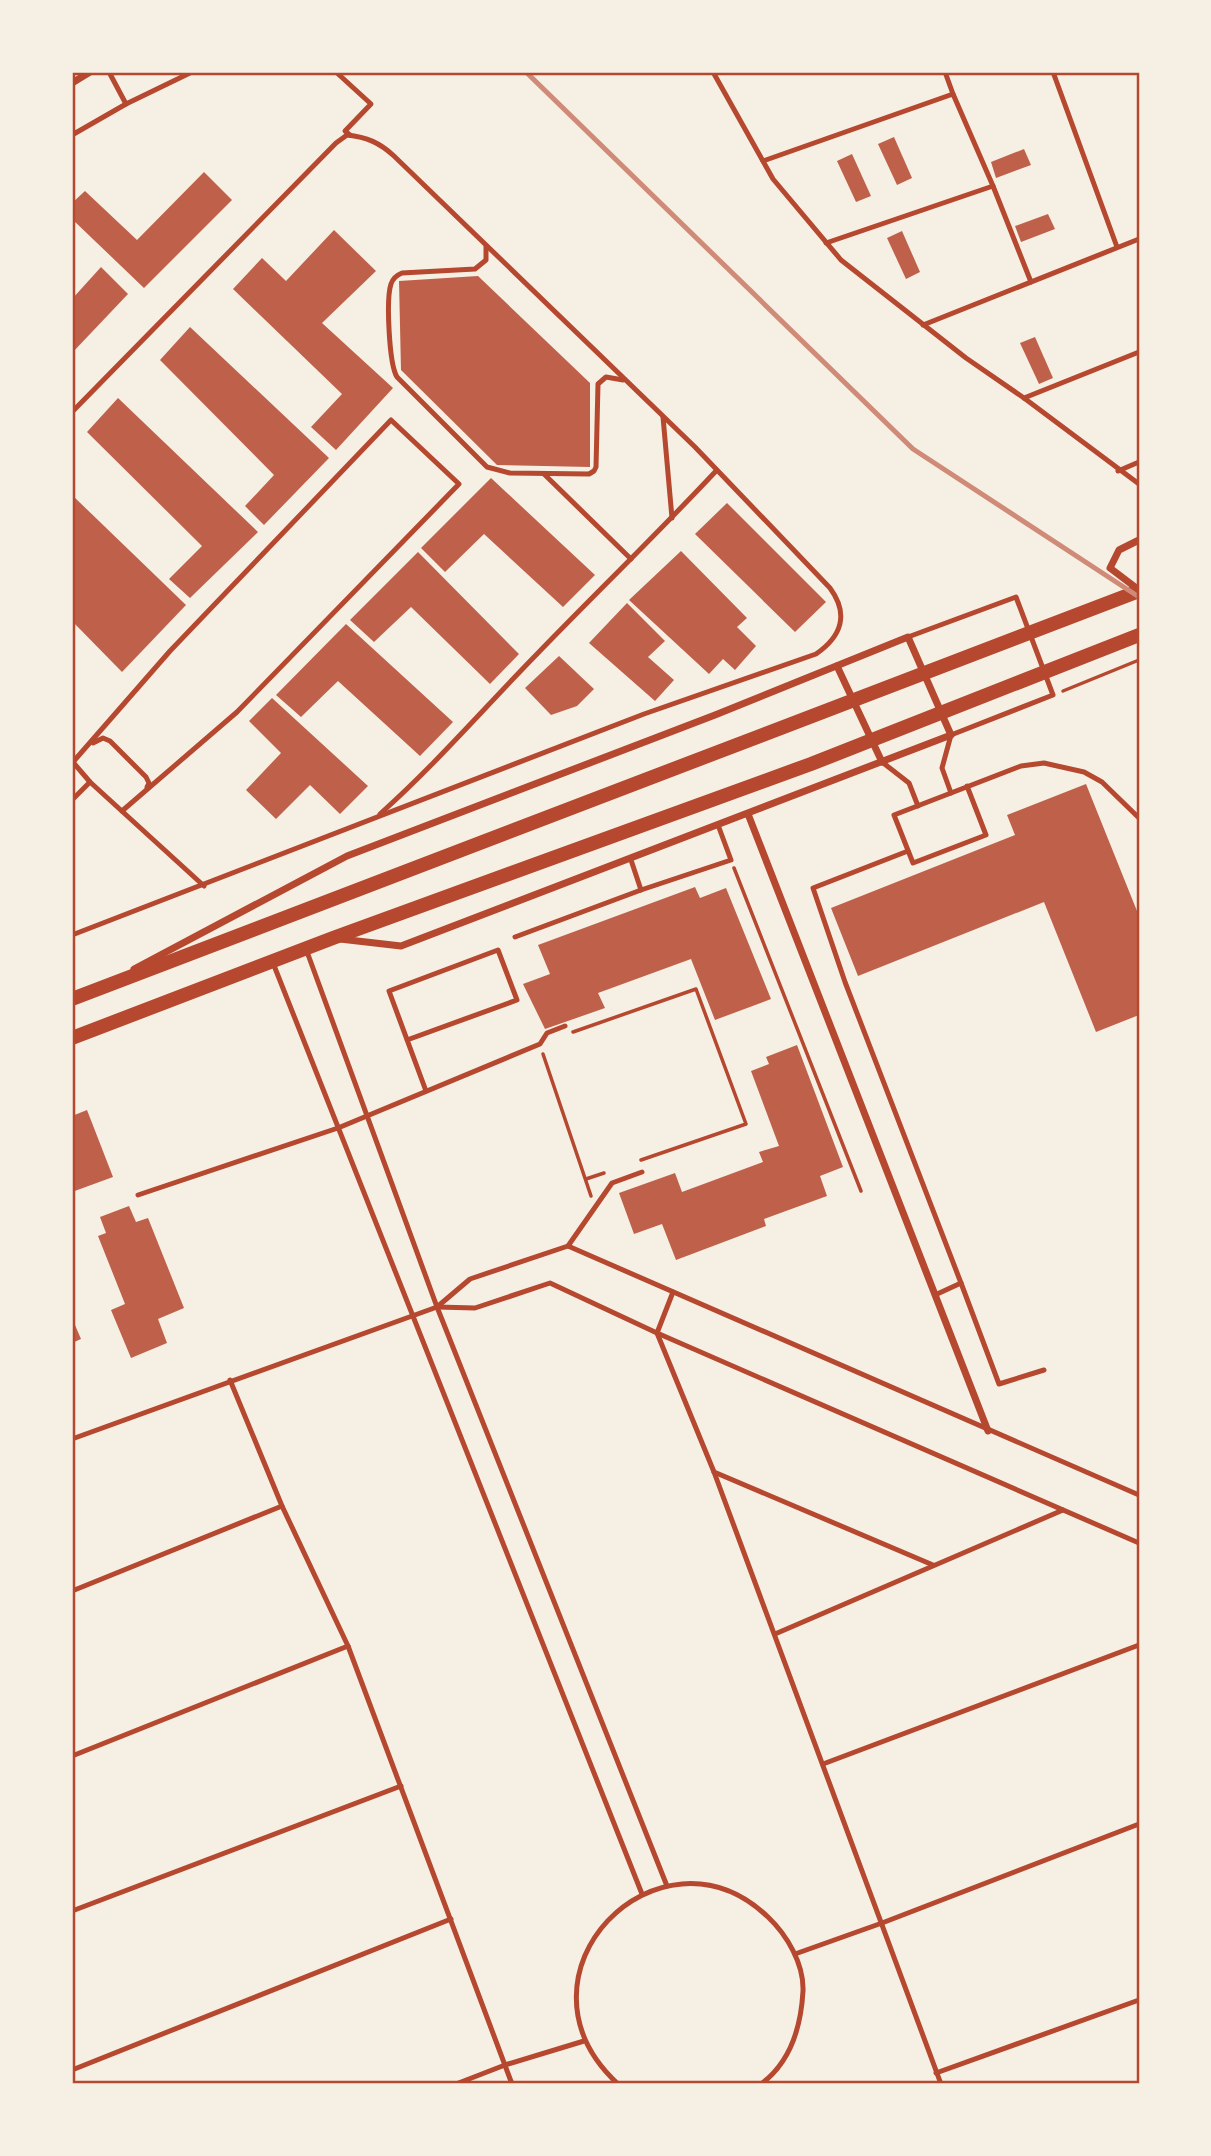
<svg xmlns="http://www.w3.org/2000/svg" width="1211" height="2156" viewBox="0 0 1211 2156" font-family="'Times New Roman',serif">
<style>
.building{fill:#bf614a}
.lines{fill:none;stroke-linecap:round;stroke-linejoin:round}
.path{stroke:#b5482f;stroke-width:3.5}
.service{stroke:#b5482f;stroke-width:5}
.minor{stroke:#b5482f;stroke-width:7}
.secondary{stroke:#b5482f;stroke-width:14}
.rail{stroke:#cf8b77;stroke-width:5}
.neatline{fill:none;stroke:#b5482f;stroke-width:2.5}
</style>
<rect width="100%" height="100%" fill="#f6efe4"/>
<g class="building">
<polygon points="894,137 912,178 897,185 878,144"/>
<polygon points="1024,149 1031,165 996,178 991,162"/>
<polygon points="852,154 871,196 856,202 837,161"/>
<polygon points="204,172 232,200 144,288 72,219 72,203 85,191 137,240"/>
<polygon points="1048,214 1055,229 1021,242 1015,226"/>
<polygon points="334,230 376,271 322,323 393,388 336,450 311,427 342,394 233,289 262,258 286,281"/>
<polygon points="902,231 920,272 906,279 887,238"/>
<polygon points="101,267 128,294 72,353 72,299"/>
<polygon points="478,276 590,383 590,467 497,465 401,370 399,281"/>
<polygon points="190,327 329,458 264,525 245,506 274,475 160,360"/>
<polygon points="1035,337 1053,378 1039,384 1020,343"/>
<polygon points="118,398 258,532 190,598 169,579 202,546 87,432"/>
<polygon points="491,478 595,575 563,607 484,534 445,572 421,548"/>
<polygon points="72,495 186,605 122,672 72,621"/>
<polygon points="727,503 826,602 795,632 695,534"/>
<polygon points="681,551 747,618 737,627 756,646 735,670 723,659 709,674 629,600"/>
<polygon points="418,552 519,654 490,684 411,607 374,642 350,620"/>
<polygon points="627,603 665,641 648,657 674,680 655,701 589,643"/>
<polygon points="346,624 453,722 420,756 338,681 301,717 276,695"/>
<polygon points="559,656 594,689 577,706 551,715 525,688"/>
<polygon points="272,698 368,786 340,814 310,785 276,819 246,790 281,753 249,721"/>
<polygon points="1086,784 1139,916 1139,1015 1096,1032 1044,902 858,976 831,908 1015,835 1007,815"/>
<polygon points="695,887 700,898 726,888 771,999 715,1020 691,959 598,993 605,1008 545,1029 523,984 550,974 538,945"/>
<polygon points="797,1045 843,1167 820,1176 827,1196 764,1219 766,1226 676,1260 662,1224 634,1234 619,1193 675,1173 682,1192 763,1162 759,1152 779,1146 751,1071 769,1064 766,1057"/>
<polygon points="87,1110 113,1177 72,1192 72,1116"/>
<polygon points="129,1206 136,1222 148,1218 184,1308 158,1319 167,1343 131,1358 111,1310 125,1304 98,1236 106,1233 100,1217"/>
<polygon points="72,1318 81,1339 72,1343"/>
</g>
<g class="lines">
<g class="path">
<polyline points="1063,691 1139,660"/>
<polyline points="734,868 861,1191"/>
<polyline points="573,1032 696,989 746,1124 641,1160"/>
<polyline points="543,1054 591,1196"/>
<polyline points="586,1179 604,1173"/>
</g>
<g class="service">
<polyline points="109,72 126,104"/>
<polyline points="336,72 371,104 345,131 350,135"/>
<polyline points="713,72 773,179 841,260 966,358 1024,398 1139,484"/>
<polyline points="945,72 953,94"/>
<polyline points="1053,72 1117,247"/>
<polyline points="72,135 126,104 192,72"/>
<polyline points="763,161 953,94 993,186 826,243"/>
<polyline points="993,186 1031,282"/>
<path d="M486,247V260L475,269L402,273C397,275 393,278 391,284C386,299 389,364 397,377L487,467L510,473L589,474L594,471L596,467L598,384L606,377L623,380"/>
<polyline points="923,325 1139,239"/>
<polyline points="1024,398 1139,352"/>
<path d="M72,412L336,143L347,135C367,137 380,143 394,156L695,447L830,588C849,614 842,636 816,654L644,714L72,935"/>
<polyline points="663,417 672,518"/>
<polyline points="1118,471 1139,462"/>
<polyline points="544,474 631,559"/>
<polyline points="908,637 1016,597 1053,695 951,735 942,768 951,793"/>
<polyline points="93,743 103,738 110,741 146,777 149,783 147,787"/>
<polyline points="72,761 90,782 204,886"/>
<polyline points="73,762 170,651 391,420 459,484 237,712 122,811"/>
<polyline points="882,762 909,783 918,806"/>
<polyline points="967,786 986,835 913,863 894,815 1021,766 1044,763 1084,772 1102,782 1139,818"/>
<polyline points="72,800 90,782"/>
<path d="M380,814C436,764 485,707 537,654C596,593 658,533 716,471"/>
<polyline points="908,851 813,888 845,982 961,1283 935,1295"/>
<polyline points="631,860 641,890"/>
<polyline points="515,937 641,890 731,860 718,825"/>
<polyline points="306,949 437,1307 667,1886"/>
<polyline points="273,963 642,1894"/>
<polyline points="407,1040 517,1000 498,950 389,991 426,1091"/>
<polyline points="138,1195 338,1128 540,1044 547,1033 565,1026"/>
<polyline points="568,1246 1139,1495"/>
<polyline points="961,1283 999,1384 1044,1370"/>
<polyline points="673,1292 657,1333 714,1472 941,2084"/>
<polyline points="437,1307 475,1308 550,1283 657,1333 1139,1543"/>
<polyline points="230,1380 282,1506"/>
<polyline points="72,1439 437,1307 470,1279 568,1246 612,1183 642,1172"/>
<polyline points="714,1472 933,1565"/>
<polyline points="72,1591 282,1506 348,1646 512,2084"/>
<polyline points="775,1634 1063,1510"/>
<polyline points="72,1756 348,1646"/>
<polyline points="823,1764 1139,1645"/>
<polyline points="72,1911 401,1786"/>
<polyline points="795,1954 882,1923 1139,1824"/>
<polyline points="72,2070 451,1919"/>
<polyline points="936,2073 1139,2000"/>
<polyline points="456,2084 505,2065 584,2041"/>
<path d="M618,2084C500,1975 659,1813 768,1917C787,1935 804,1964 803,1991C801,2027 791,2062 761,2084"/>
</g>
<g class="minor">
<polyline points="72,83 90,72"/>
<polyline points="1139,590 1110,568 1119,550 1139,540"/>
<polyline points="837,666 882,762"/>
<polyline points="748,814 988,1431"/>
<polyline points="134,969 347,856 715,715 908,637 951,735 401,946 340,939"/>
</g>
<g class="secondary">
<polyline points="72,999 1139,591"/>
<polyline points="72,1038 333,938 811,764 1139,635"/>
</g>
<polyline class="rail" points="526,72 913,449 1139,597"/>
</g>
<rect width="1211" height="2156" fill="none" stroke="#f6efe4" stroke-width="147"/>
<rect x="74" y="74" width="1064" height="2008" class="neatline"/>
</svg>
